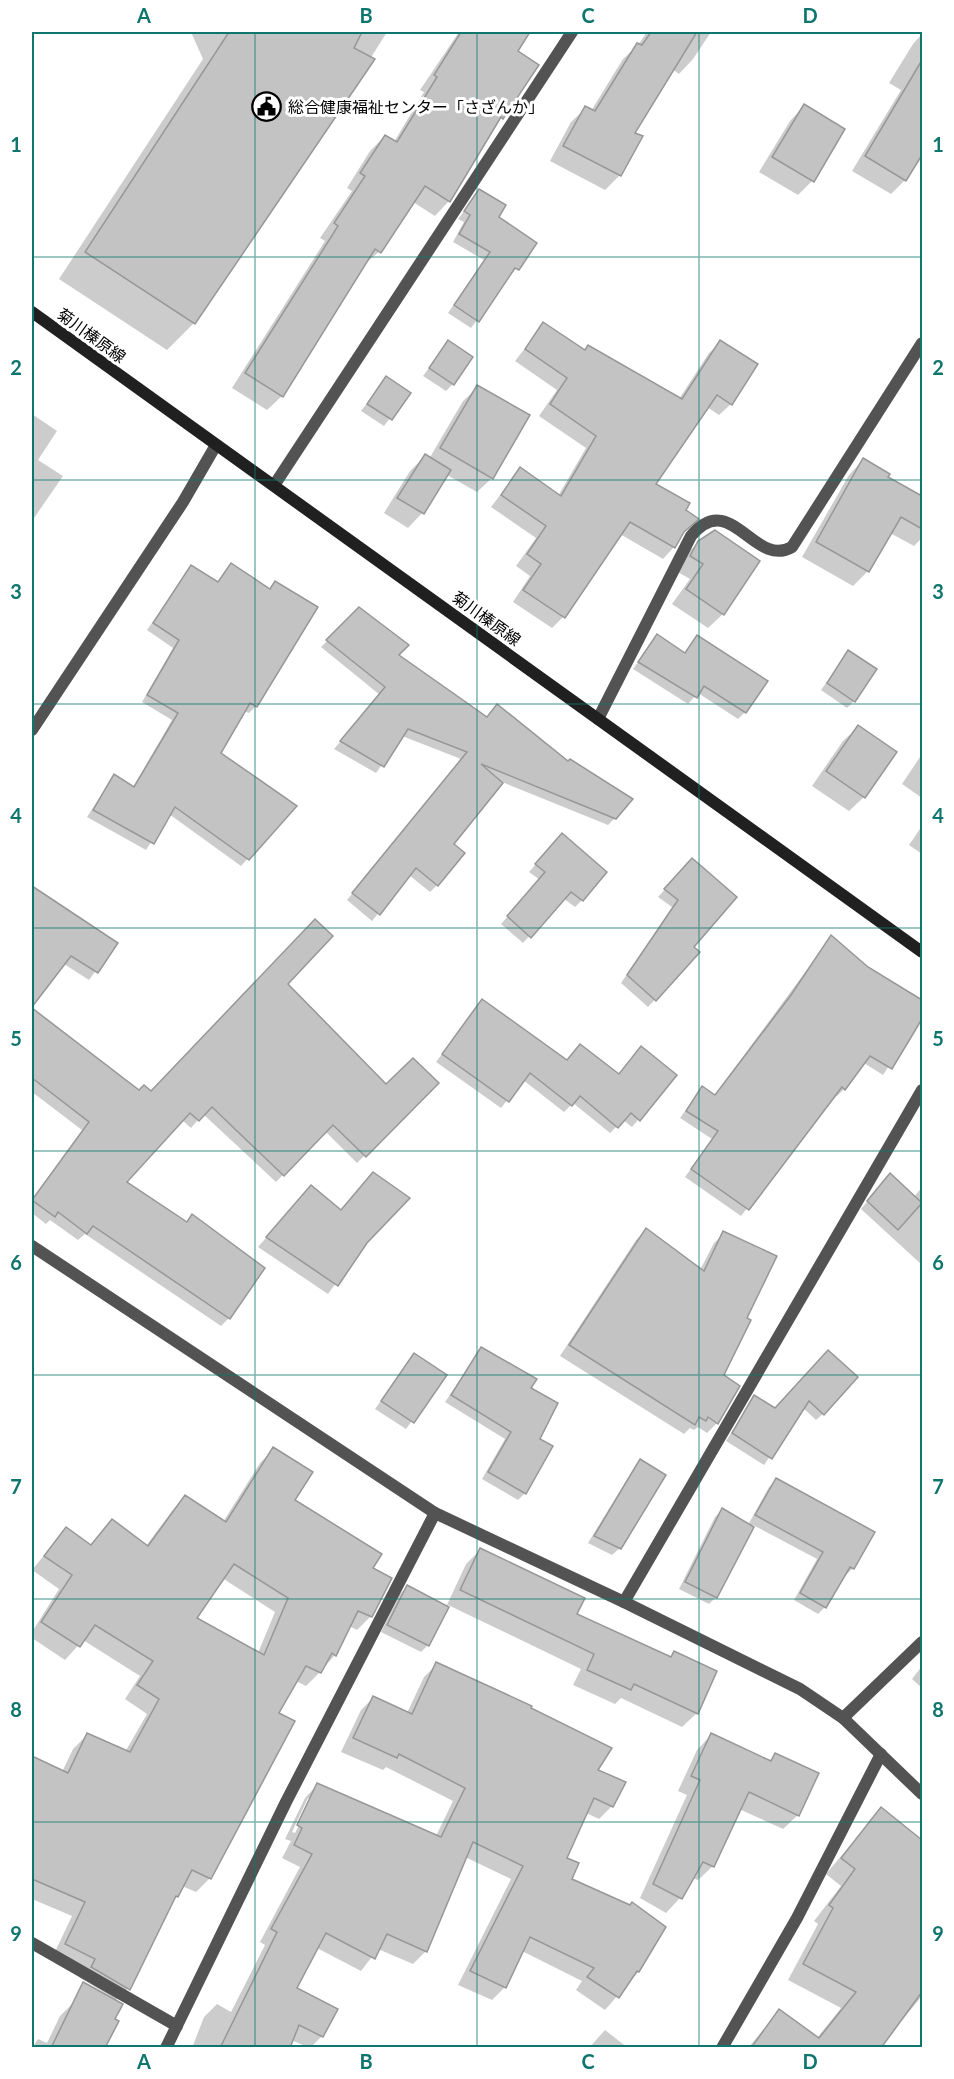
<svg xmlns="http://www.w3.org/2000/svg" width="954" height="2079" viewBox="0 0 954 2079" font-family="Lato,'Noto Sans JP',sans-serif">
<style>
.shadow{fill:#0003;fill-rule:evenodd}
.building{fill:#c3c3c3;stroke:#979797;stroke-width:1.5;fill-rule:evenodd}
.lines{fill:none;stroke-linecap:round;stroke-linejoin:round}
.minor{stroke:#535353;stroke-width:12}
.tertiary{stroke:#535353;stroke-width:12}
.secondary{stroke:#202020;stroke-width:12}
.grid{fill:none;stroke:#0f766e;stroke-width:1.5;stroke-opacity:0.55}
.labels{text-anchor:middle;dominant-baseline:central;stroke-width:6;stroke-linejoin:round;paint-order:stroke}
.poi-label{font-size:16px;fill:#000;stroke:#fff;text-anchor:start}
.street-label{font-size:16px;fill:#000;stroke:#fff}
.neatline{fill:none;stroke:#0f766e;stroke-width:2}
.grid-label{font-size:20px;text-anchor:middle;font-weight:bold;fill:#0f766e}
</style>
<rect width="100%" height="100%" fill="#fff"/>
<g class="shadow">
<polygon points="191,32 387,32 370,59 372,60 194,323 167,350 59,279 203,59"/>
<polygon points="459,32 528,32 516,52 537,66 493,127 449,201 435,216 413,202 379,252 363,265 282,396 267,410 232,388 325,241 320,238 352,191 347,188 370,151 385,136 394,142 424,92 420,90"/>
<polygon points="647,32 711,32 693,59 679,74 672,69 633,133 641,137 620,175 605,190 550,161 571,122 586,108 591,111 623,59 638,45"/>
<polygon points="922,34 922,152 905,180 891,194 852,171 901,90 889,83 913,44"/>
<polygon points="804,106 812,181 798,195 759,172 790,121"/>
<polygon points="479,191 497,217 535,243 471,328 448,313 484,260 453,242 464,222 458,219"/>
<polygon points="544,324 584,351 679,399 709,353 721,342 731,404 719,415 707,407 654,485 684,511 682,533 674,547 663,559 620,534 563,617 552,628 513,602 530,576 516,566 536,538 491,507 520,469 558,496 586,448 539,416 557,390 515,361"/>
<polygon points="448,342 453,384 446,391 423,376"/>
<polygon points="386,378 408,393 384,426 361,411"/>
<polygon points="478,387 492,478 477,492 447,475 422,513 408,528 384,513 410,471 425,456 429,459 463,401"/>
<polygon points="32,414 57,431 38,460 63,476 32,521"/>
<polygon points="863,460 886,478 922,498 922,538 914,546 890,533 868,571 853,586 802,557 849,475"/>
<polygon points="699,542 723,614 708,628 672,604 690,579 676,571 683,557"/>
<polygon points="231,565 268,590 275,583 316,607 256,706 249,713 244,711 219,753 294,806 241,866 169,814 146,850 87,817 114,776 133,787 172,720 142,702 173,648 147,630 191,567 217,583"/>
<polygon points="359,609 397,655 486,718 497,706 615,818 608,825 502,782 452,844 437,885 430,892 409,875 372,921 347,900 461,759 402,736 376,773 334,749 380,695 321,647"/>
<polygon points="657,636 684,654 698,637 745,712 738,719 698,693 688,704 633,669"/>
<polygon points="848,652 854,701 847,708 821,690"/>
<polygon points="858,727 864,797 849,811 812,786 843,741"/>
<polygon points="922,754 922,798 902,784"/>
<polygon points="922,826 922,854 909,845"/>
<polygon points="555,842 582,900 575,907 563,898 523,943 501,924 540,880 529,872"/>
<polygon points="685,867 692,947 698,952 648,1007 621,983 672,907 658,897"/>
<polygon points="32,888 116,943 89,980 64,964 32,1005"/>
<polygon points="831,937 867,968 922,1002 922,1016 883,1075 864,1063 844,1089 837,1096 835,1094 741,1216 685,1177 712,1139 680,1118 702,1088 714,1096"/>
<polygon points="286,984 386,1086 437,1083 357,1163 325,1131 276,1182 203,1114 191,1128 182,1120 125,1182 186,1223 193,1216 229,1318 221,1326 85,1234 78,1240 50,1220 46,1224 32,1213 32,1199 82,1130 32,1092 32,1061 36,1056 32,1053 32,1010 139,1092 150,1093"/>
<polygon points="476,1008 566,1061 580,1046 618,1076 675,1076 632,1127 623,1120 610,1133 573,1103 564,1112 523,1080 501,1108 436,1062"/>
<polygon points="883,1182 914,1197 922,1187 922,1265 861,1209"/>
<polygon points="302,1197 366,1242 328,1294 258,1247"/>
<polygon points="646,1230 700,1270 714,1243 724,1233 745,1318 722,1376 738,1386 717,1423 707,1433 698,1427 694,1430 690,1428 684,1434 560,1356 636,1240"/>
<polygon points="481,1349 529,1389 538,1439 525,1493 518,1500 482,1479 505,1439 445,1402"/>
<polygon points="414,1355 445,1376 406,1429 375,1409"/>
<polygon points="821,1359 823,1414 816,1420 803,1408 764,1465 726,1441 754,1397 775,1410"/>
<path d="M274,1449L293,1501L371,1568L390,1578L371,1616L357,1630L349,1626L335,1655L320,1672L306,1686L296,1681L277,1714L210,1878L196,1892L182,1886L172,1901L130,1986L116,2000L79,1977L82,1973L52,1958L72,1916L32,1899V1757L62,1772L73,1749L87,1735L125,1752L147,1714L125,1699L140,1676L83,1640L65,1660L32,1638V1632L59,1589L32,1570L66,1528L90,1545L112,1521L146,1546L172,1511L185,1497L223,1522L260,1463ZM222,1578L275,1612L258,1653L195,1619Z"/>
<polygon points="641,1461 620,1548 612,1555 588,1543 634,1468"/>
<polygon points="776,1480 853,1568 846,1575 844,1574 825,1607 818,1614 794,1600 817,1559 753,1525 716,1597 709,1604 679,1589 715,1517 722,1510 748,1525 769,1487"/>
<polygon points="480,1550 575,1615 669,1658 674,1653 697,1713 682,1727 621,1698 615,1704 573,1685 581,1669 448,1605 428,1645 421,1652 381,1632 400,1594 407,1587 446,1607 466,1564"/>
<path d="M437,1664L529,1709L595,1771L612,1806L599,1819L586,1813L565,1859L570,1880L638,1972L605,2010L576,1990L582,1981L522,1951L505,1987L492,2000L458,1985L511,1879L465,1857L426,1951L413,1964L378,1949L361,1971L317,1948L295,1989L336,2010L322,2036L310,2048L291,2040L288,2048H192L204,2017L217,2004L231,2012L265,1945L260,1942L300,1867L282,1858L291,1841L285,1839L305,1798L317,1785L436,1836L453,1801L386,1767L383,1770L341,1752L361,1710L373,1698L407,1713L424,1677ZM308,1798H312L295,1833L292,1832Z"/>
<polygon points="922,1666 922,1688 912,1679"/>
<polygon points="711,1735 768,1762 775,1755 798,1815 783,1829 739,1809 713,1866 698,1880 692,1878 680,1898 666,1913 640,1898 687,1795 678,1791 697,1750"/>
<polygon points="881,1809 922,1842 922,1857 911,1872 922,1881 922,1996 879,2048 748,2048 779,2011 817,2038 841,2008 788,1980 818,1924 814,1921 841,1886 826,1874"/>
<polygon points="75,2001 104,2048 32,2048 38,2039 47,2043 60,2016"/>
<polygon points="605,2030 628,2048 589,2048"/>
</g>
<g class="building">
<polygon points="229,32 362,32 354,48 375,59 195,324 85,252"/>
<polygon points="461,32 530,32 518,51 539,65 503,119 501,117 450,202 425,186 381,253 375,249 283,397 245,373 338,226 334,223 365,176 360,173 385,135 397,142 437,77 434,75"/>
<polygon points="651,32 697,32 635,133 643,136 621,176 563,146 585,106 595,111 637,43 642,45"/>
<polygon points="922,60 922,155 906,181 865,156"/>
<polygon points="804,104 845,129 814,182 772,157"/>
<polygon points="479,189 506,205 499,217 537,243 519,270 515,268 479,322 454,305 490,252 459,234 470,215 464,211"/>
<polygon points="543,322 585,350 588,345 682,399 720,340 758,364 732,405 717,395 656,484 690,503 686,510 699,519 684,532 675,548 630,522 565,618 523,590 541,564 527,554 546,526 501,495 520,467 561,496 596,436 550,404 567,378 525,349"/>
<polygon points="448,340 473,357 454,385 429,368"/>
<polygon points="386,376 411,393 392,420 367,404"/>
<polygon points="477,385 530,415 493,479 440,448"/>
<polygon points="425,454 451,470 424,514 397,498"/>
<polygon points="863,458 890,474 888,477 922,496 922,529 901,517 869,572 816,542"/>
<polygon points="715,530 760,561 724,615 686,589 703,564 690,556 698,541"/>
<polygon points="231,563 270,589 275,581 318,607 257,707 250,703 221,753 297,806 249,860 175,807 154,844 93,810 114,774 134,787 178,713 147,695 179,640 153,623 191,565 218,582"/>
<polygon points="359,607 409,645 399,655 487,717 497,704 568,761 570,759 633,799 616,819 481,764 503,783 454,844 465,853 438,886 416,868 380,915 352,893 467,752 408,729 384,767 340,741 385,687 326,640"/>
<polygon points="657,634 685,653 697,635 768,681 746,713 704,686 697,698 638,662"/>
<polygon points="848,650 877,669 855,702 827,683"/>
<polygon points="858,725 897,752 865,798 826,771"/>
<polygon points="562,833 607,872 583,901 571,892 531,938 507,916 545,872 535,864"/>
<polygon points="692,858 737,897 694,947 700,952 656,1001 627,975 678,900 664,889"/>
<polygon points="32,886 118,943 98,973 71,956 32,1007"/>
<polygon points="315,919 333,936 288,984 386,1084 413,1058 439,1083 366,1157 333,1125 284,1176 212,1107 199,1121 190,1113 127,1182 187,1222 192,1214 265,1268 230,1319 93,1226 87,1234 58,1212 55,1217 32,1200 89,1122 32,1078 32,1008 139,1090 144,1085 151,1091"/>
<polygon points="831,935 868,967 922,1000 922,1019 892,1069 870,1056 845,1090 842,1087 749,1210 691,1169 718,1131 686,1111 702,1086 715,1095 791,995"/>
<polygon points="482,999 567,1060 580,1044 619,1074 641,1046 677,1075 640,1121 631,1113 618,1128 580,1096 572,1106 530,1073 509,1102 442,1054"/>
<polygon points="373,1172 410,1198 367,1243 338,1286 266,1237 311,1185 341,1210"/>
<polygon points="890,1173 922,1203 898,1230 867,1201"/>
<polygon points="646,1228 704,1271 723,1231 777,1256 747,1318 751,1320 724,1375 740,1386 718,1424 708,1417 706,1421 699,1417 695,1425 569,1345"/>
<polygon points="481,1347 537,1379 531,1388 558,1403 540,1439 553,1446 526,1494 488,1472 511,1432 451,1395"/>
<polygon points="828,1350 858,1377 824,1415 809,1401 772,1459 732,1433 754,1395 775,1408"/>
<polygon points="414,1353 447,1375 414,1423 381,1401"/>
<path d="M273,1447L313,1472L295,1500L382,1554L373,1568L392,1578L372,1617L358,1611L336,1656L332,1653L321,1673L306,1666L279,1713L295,1721L211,1879L192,1870L178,1897L176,1896L130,1990L91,1967L95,1959L65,1944L85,1902L32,1879V1756L68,1773L87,1733L130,1752L159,1699L137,1685L153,1661L95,1625L80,1647L41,1622L72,1575L44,1556L66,1527L91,1545L112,1519L148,1546L185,1495L226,1522ZM234,1564L288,1598L264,1655L197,1618Z"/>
<polygon points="640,1459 666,1475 621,1549 594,1536"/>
<polygon points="776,1478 875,1532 854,1569 850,1567 826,1608 800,1593 823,1552 755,1515"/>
<polygon points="722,1508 754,1527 717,1598 685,1582"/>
<polygon points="480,1548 585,1598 577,1614 671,1657 674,1651 717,1671 698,1714 634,1684 631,1690 587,1670 594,1654 460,1590"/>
<polygon points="407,1585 449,1607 429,1646 387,1625"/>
<polygon points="436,1662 532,1706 531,1708 612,1748 598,1770 626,1782 613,1807 594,1798 567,1858 579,1863 572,1879 630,1905 632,1902 666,1927 639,1972 637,1971 619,1998 587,1977 594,1968 530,1937 506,1988 470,1971 523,1866 473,1842 427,1952 387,1934 375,1959 326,1933 297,1988 338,2009 323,2037 299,2025 290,2048 220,2048 277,1932 271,1929 312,1854 294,1845 302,1828 297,1825 317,1783 441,1837 465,1788 399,1754 397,1758 353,1738 373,1696 412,1714"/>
<polygon points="711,1733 771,1761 775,1753 819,1773 799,1816 749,1792 714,1867 703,1862 682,1899 653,1884 700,1780 691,1776"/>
<polygon points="881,1807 922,1840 922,1992 881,2048 751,2048 779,2009 819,2038 856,1992 803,1964 833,1908 829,1905 855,1869 841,1858"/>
<polygon points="83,1982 123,2004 115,2019 119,2021 105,2048 51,2048"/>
</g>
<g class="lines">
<g class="minor">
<polyline points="275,484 572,32"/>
<path d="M598,719L691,536C731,488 754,569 792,547L922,343"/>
<polyline points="624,1602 922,1090"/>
<polyline points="843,1718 922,1642"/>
<polyline points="32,1943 177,2026"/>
<polyline points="722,2048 797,1918 881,1754"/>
</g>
<g class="tertiary">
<polyline points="32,730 183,502 216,445"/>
<polyline points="32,1246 435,1513 624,1602 800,1689 843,1718 922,1794"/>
<polyline points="166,2048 286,1802 435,1513"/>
</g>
<polyline class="secondary" points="32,312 922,952"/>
</g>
<path class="grid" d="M255,32V2048M477,32V2048M699,32V2048M32,257H922M32,480H922M32,704H922M32,928H922M32,1151H922M32,1375H922M32,1599H922M32,1822H922"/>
<defs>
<symbol id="civic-ring" viewBox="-11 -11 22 22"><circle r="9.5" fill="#fff" stroke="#000" stroke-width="1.5"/><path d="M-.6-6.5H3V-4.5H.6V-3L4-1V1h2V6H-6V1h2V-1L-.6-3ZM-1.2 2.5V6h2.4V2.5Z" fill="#000"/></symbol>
</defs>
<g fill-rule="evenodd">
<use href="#civic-ring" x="250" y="90" width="33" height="33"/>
</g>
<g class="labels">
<g class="poi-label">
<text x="288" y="106">総合健康福祉センター「さざんか」</text>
</g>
<g class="street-label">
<text transform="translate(92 335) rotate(36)">菊川榛原線</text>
<text transform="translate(487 618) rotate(36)">菊川榛原線</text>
</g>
</g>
<rect width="954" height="2079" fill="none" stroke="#ffffff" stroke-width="66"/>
<rect x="33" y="33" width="888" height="2013" class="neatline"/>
<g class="grid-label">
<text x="144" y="23">A</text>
<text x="366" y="23">B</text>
<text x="588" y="23">C</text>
<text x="810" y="23">D</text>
<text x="16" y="152">1</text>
<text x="938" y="152">1</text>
<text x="16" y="375">2</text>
<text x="938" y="375">2</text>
<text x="16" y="599">3</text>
<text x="938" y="599">3</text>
<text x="16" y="823">4</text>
<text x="938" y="823">4</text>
<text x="16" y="1046">5</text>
<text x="938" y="1046">5</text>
<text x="16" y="1270">6</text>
<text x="938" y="1270">6</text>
<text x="16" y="1494">7</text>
<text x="938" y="1494">7</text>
<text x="16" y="1717">8</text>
<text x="938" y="1717">8</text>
<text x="16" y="1941">9</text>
<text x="938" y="1941">9</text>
<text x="144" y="2069">A</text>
<text x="366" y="2069">B</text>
<text x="588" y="2069">C</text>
<text x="810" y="2069">D</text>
</g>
</svg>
